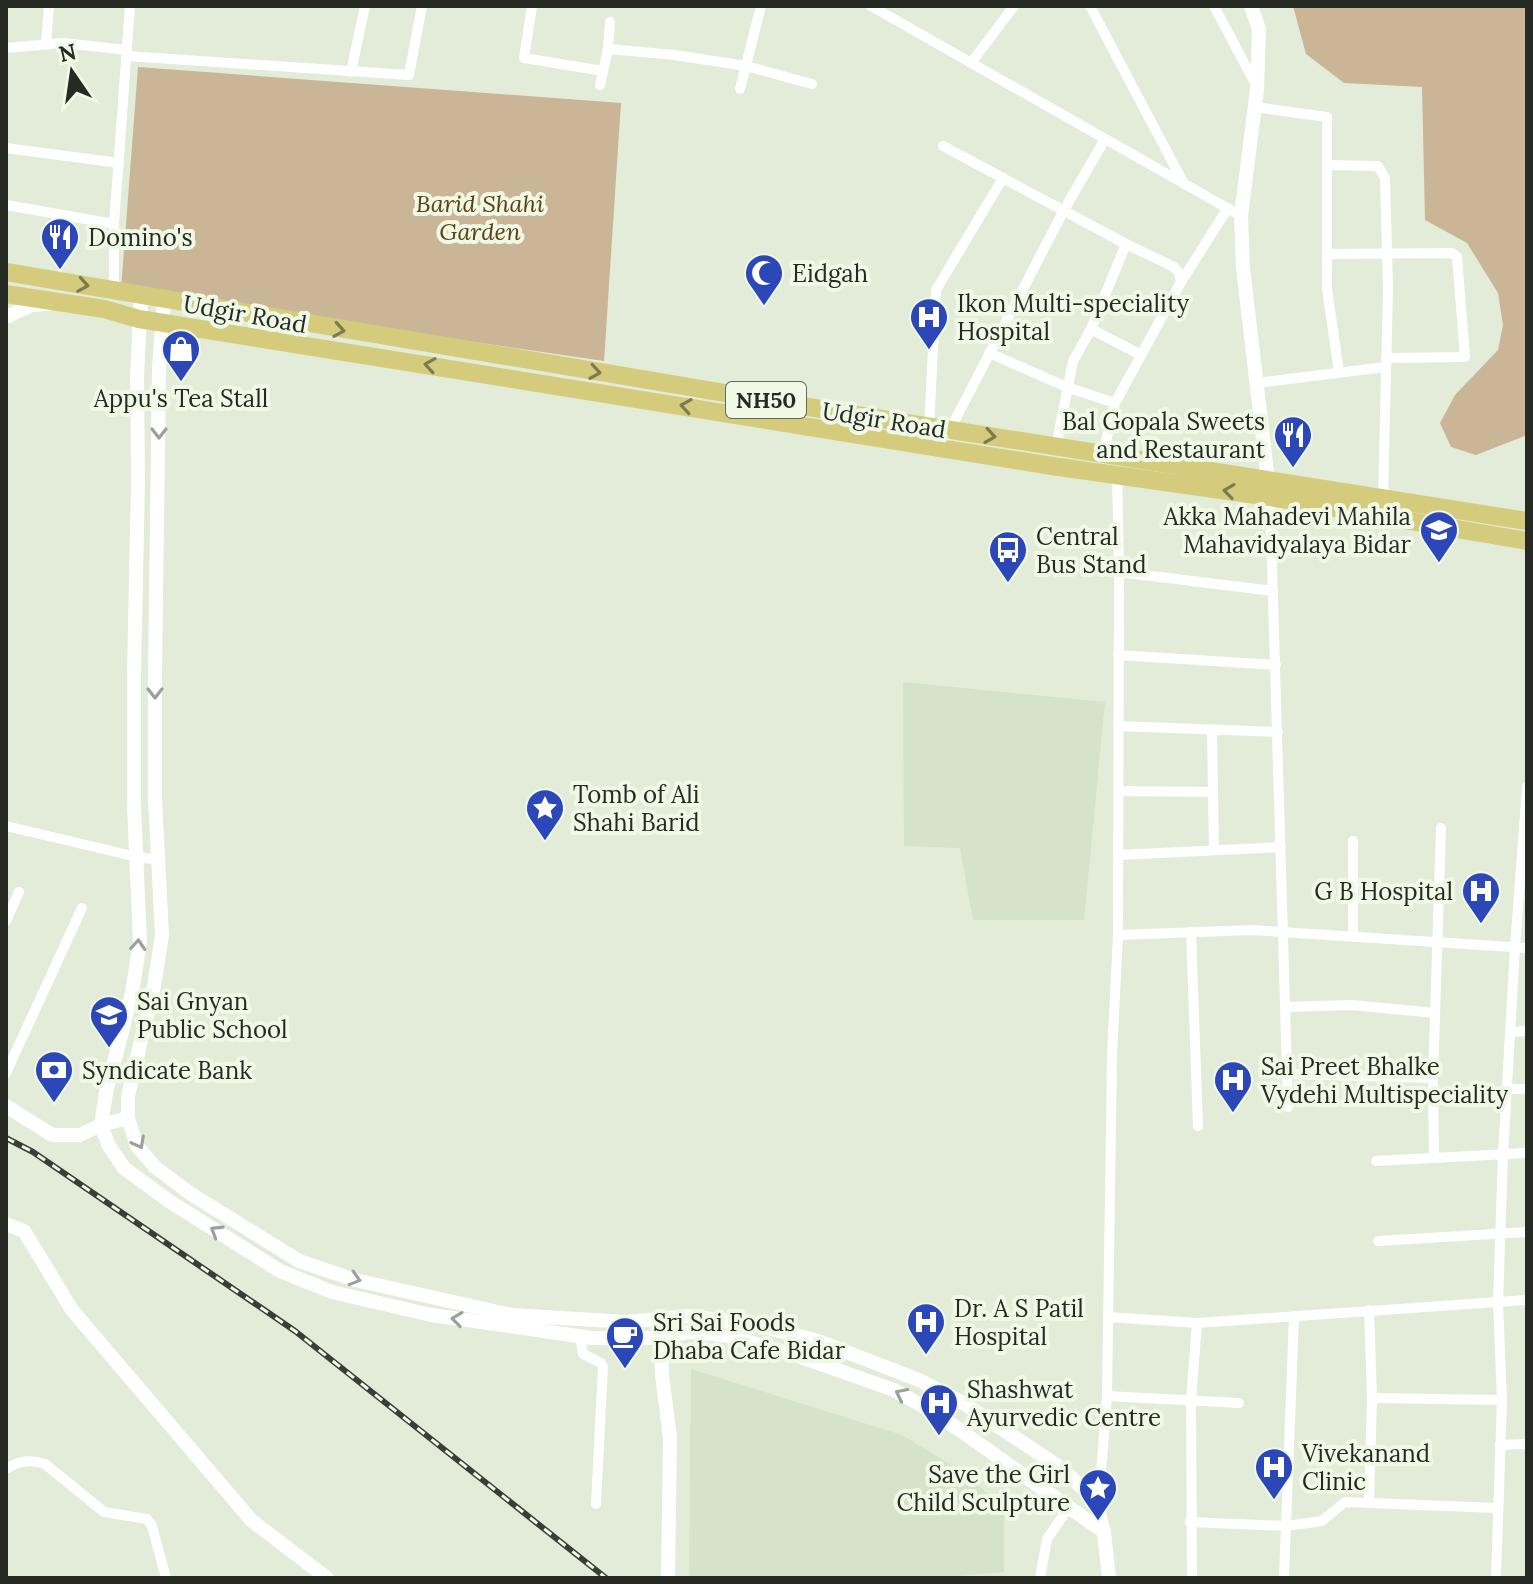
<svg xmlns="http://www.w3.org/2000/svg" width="1533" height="1584" viewBox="0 0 1533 1584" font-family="Lora,serif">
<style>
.built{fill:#d5e3ca}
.green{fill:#cbb597}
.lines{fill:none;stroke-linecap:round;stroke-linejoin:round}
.street{stroke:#fff;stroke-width:10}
.secondary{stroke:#fff;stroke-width:14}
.highway{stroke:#d4cb7c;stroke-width:18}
.rail-casing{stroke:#393e36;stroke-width:6}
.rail{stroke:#eff9e6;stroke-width:3;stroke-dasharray:9;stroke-linecap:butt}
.oneway{stroke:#7d7a50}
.oneway2{stroke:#9d9f9c}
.labels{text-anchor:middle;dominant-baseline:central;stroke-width:8;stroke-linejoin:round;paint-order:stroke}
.shield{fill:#eff9e6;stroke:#62685e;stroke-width:2}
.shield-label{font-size:22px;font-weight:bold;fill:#262a23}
.park-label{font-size:24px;font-style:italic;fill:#5e4112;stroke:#eff9e6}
.poi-label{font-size:24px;fill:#262a23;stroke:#eff9e6;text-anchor:start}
.street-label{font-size:24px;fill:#262a23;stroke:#eff9e6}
</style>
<rect width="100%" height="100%" fill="#e2ecd9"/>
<g class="built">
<polygon points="903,682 1105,702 1084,920 973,920 960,848 904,846"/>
<polygon points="691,1369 902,1435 969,1476 1004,1510 1004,1572 937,1578 689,1578"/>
</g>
<g class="green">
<polygon points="1293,6 1527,6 1527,435 1476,455 1451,447 1440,423 1455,395 1498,350 1503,325 1498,293 1467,243 1425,220 1422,87 1344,83 1306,54"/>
<polygon points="138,67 621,103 604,361 121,290"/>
</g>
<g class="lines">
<g class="street">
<polyline points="532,6 524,58 603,71"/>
<polyline points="871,6 1241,216"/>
<polyline points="1090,6 1184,184"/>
<polyline points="1214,6 1257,87"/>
<polyline points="46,44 49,6"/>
<polyline points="6,48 63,43 127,50"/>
<polyline points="608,49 675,55 746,66 812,84"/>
<polyline points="127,56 409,75 422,6"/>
<polyline points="971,63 1014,6"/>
<polyline points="351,72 365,6"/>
<polyline points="600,85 608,49 610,22"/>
<polyline points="740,89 761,6"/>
<polyline points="1255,107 1327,117 1327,289 1339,372"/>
<polyline points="943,146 1126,244 1091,329 1073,361 1056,447"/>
<polyline points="6,148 119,163"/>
<polyline points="1329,165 1378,166 1385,178 1388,289 1383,498"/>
<polyline points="6,205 114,224"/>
<polyline points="1126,244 1174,267 1179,273 1181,282"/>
<polyline points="1327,254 1452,253 1457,257 1465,357 1386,358"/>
<polyline points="114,290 114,224 130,6"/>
<polyline points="1091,329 1141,355"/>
<polyline points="989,353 1069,388 1115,403"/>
<polyline points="1257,383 1385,367"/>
<polyline points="929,429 936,290 1003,178"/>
<polyline points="941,447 1064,210 1105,139"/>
<polyline points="1102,458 1115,403 1181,282 1228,208"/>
<polyline points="1270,497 1288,1107"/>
<polyline points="1119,572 1273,591"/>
<polyline points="1118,655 1276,665"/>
<polyline points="1118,726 1278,732"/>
<polyline points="1212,730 1214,850"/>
<polyline points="1119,791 1212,792"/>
<polyline points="6,826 137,857 160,860"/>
<polyline points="1353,841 1353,936"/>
<polyline points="1119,855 1281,847"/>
<polyline points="6,921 19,892"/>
<polyline points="1191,932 1198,1126"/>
<polyline points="1118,935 1252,930 1527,948"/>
<polyline points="1285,1007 1352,1005 1435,1013"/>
<polyline points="1510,1032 1527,1031"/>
<polyline points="6,1073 82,908"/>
<polyline points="1287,1074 1433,1078"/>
<polyline points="1507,1089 1527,1089"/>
<polyline points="1434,1157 1433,1078 1441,828"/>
<polyline points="1376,1161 1527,1153"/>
<polyline points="1378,1241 1527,1232"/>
<polyline points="1369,1310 1372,1398 1502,1400"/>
<polyline points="1108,1317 1197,1323"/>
<polyline points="580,1336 583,1354 601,1363 603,1367 596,1504"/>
<polyline points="1107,1396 1239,1403"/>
<polyline points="1500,1445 1527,1444"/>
<path d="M6,1469C19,1460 31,1459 45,1464L104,1512L147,1519L152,1526L166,1578"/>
<polyline points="1095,1500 1102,1461 1107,1396 1112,1055 1118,935 1119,572 1117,471"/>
<polyline points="1369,1503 1372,1398"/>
<polyline points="1190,1522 1286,1526 1322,1521 1345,1502 1497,1508"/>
<polyline points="1040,1578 1047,1539 1069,1507"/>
<polyline points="1192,1578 1191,1400 1197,1323 1527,1300"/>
<polyline points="1284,1578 1294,1316"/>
<polyline points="1496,1578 1502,1400 1498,1303 1503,1155 1515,947 1527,787"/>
</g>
<g class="secondary">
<polyline points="1251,6 1259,29 1257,89 1241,216 1243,268 1269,489"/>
<polyline points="141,295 137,376 138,480 134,674 134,806 140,942 132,993 106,1093 101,1125 109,1146 124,1168 169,1201 280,1271 332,1292 431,1315 592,1338 661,1338 690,1332 724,1335 792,1354 894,1390 937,1414 1104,1532"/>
<polyline points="164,300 159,368 155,676 155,798 162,935 154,986 128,1096 128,1118 137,1146 155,1167 191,1194 299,1261 355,1280 512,1315 627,1322 689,1316 757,1325 818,1341 919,1380 963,1403 1061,1468 1095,1500 1104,1532 1109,1578"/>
<polyline points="6,317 32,305 48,304"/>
<polyline points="6,1106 52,1135 80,1135 101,1125 128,1118"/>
<polyline points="6,1224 24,1231 72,1310 252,1521 327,1578"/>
<polyline points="661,1331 662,1375 670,1438 668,1578"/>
</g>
<g class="highway">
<polyline points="6,272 844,413 1527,521"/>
<polyline points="6,294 104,309 139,319 1052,466 1270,497 1527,541"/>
</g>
<defs>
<polyline id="rail" points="6,1138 33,1152 295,1331 606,1578"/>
</defs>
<use href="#rail" class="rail-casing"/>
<use href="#rail" class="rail"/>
</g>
<defs><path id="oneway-chevron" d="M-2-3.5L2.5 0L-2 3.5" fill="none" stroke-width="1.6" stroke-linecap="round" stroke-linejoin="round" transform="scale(2)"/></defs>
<g class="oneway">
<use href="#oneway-chevron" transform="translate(83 285) rotate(10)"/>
<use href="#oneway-chevron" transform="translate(339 330) rotate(9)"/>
<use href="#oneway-chevron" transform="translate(430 365) rotate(-171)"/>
<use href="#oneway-chevron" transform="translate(595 372) rotate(9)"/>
<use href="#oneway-chevron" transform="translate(686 406) rotate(-171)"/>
<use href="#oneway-chevron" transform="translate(990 436) rotate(9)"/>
<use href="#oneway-chevron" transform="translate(1229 491) rotate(-172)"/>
</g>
<g class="oneway2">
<use href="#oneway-chevron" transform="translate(159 433) rotate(90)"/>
<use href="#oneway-chevron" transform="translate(155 693) rotate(90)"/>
<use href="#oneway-chevron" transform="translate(138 945) rotate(-86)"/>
<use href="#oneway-chevron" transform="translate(139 1143) rotate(62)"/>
<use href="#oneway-chevron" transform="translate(216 1231) rotate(-148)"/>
<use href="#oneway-chevron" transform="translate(355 1279) rotate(16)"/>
<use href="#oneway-chevron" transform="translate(457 1319) rotate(-172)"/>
<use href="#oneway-chevron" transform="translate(901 1394) rotate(-154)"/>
</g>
<defs>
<symbol id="restaurant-pin" viewBox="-11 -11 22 30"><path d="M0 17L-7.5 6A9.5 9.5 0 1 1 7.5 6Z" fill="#2c47b7" stroke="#eff9e6"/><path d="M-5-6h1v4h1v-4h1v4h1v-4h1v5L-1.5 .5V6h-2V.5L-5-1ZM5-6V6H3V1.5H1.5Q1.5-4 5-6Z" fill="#fff"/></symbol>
<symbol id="mosque-pin" viewBox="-11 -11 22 30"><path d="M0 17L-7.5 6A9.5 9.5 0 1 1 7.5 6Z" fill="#2c47b7" stroke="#eff9e6"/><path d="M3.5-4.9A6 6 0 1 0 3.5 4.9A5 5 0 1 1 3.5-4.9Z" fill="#fff"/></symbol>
<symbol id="hospital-pin" viewBox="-11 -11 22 30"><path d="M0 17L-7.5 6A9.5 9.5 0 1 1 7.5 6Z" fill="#2c47b7" stroke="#eff9e6"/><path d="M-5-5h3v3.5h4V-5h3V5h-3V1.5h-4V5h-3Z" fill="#fff"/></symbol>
<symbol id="shop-pin" viewBox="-11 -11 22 30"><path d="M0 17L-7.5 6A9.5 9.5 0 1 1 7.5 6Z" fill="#2c47b7" stroke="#eff9e6"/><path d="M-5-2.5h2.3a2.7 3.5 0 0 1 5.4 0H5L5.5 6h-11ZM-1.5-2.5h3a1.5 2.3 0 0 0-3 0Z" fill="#fff"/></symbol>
<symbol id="university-pin" viewBox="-11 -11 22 30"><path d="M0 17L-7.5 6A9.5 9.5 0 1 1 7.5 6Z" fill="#2c47b7" stroke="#eff9e6"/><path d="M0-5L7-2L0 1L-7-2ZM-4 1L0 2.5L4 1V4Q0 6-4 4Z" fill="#fff"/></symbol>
<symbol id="bus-pin" viewBox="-11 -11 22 30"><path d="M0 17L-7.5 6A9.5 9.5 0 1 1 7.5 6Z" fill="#2c47b7" stroke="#eff9e6"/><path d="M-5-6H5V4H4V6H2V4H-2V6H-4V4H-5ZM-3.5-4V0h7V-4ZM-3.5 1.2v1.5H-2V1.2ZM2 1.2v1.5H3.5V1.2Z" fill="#fff"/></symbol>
<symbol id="sight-pin" viewBox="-11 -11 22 30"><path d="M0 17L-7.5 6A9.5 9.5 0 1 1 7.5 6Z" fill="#2c47b7" stroke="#eff9e6"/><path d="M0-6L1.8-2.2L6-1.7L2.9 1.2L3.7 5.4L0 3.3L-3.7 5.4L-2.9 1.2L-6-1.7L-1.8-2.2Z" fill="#fff"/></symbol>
<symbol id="school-pin" viewBox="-11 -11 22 30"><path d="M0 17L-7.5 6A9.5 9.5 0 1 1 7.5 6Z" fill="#2c47b7" stroke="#eff9e6"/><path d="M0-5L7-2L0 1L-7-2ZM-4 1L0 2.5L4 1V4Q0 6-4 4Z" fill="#fff"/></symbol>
<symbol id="bank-pin" viewBox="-11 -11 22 30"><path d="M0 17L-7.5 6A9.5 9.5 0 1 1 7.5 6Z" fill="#2c47b7" stroke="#eff9e6"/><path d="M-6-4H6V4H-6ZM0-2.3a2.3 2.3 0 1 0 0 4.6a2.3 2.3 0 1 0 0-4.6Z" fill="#fff"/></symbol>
<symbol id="cafe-pin" viewBox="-11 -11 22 30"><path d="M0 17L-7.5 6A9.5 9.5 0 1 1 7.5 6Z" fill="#2c47b7" stroke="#eff9e6"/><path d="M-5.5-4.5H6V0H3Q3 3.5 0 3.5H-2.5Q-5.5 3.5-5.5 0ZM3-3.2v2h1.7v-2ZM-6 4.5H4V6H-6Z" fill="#fff"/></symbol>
</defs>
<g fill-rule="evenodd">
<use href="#restaurant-pin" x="38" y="215" width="44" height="60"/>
<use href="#mosque-pin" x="742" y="251" width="44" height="60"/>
<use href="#hospital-pin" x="907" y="295" width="44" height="60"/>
<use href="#shop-pin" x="159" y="327" width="44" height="60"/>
<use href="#restaurant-pin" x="1271" y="413" width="44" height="60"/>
<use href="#university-pin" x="1417" y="508" width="44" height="60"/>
<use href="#bus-pin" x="986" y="528" width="44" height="60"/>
<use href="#sight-pin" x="523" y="786" width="44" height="60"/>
<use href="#hospital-pin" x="1459" y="869" width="44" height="60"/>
<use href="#school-pin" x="87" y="993" width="44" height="60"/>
<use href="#bank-pin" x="32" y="1048" width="44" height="60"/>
<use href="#hospital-pin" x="1211" y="1058" width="44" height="60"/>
<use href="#hospital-pin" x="904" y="1300" width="44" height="60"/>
<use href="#cafe-pin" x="603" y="1314" width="44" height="60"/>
<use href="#hospital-pin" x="917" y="1381" width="44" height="60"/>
<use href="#hospital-pin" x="1252" y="1445" width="44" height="60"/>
<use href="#sight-pin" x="1076" y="1466" width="44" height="60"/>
</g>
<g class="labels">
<rect class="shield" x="726" y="382" width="80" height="36" rx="6"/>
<g class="shield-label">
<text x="766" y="400">NH50</text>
</g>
<g class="park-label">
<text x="480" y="203">Barid Shahi<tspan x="480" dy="28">Garden</tspan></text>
</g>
<g class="poi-label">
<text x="88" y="237">Domino's</text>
<text x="792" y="273">Eidgah</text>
<text x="957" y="303">Ikon Multi-speciality<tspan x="957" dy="28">Hospital</tspan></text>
<text x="181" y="398" text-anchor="middle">Appu's Tea Stall</text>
<text x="1265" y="421" text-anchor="end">Bal Gopala Sweets<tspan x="1265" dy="28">and Restaurant</tspan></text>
<text x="1411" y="516" text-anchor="end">Akka Mahadevi Mahila<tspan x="1411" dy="28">Mahavidyalaya Bidar</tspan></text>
<text x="1036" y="536">Central<tspan x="1036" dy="28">Bus Stand</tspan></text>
<text x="573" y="794">Tomb of Ali<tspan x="573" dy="28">Shahi Barid</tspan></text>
<text x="1453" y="891" text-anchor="end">G B Hospital</text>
<text x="137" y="1001">Sai Gnyan<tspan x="137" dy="28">Public School</tspan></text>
<text x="1261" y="1066">Sai Preet Bhalke<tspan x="1261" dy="28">Vydehi Multispeciality</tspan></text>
<text x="82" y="1070">Syndicate Bank</text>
<text x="954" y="1308">Dr. A S Patil<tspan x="954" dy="28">Hospital</tspan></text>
<text x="653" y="1322">Sri Sai Foods<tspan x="653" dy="28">Dhaba Cafe Bidar</tspan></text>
<text x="967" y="1389">Shashwat<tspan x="967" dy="28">Ayurvedic Centre</tspan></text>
<text x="1302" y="1453">Vivekanand<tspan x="1302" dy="28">Clinic</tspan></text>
<text x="1070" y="1474" text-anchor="end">Save the Girl<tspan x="1070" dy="28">Child Sculpture</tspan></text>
</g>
<g class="street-label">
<text transform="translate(245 314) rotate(10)">Udgir Road</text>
<text transform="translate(884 420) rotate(9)">Udgir Road</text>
</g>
</g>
<rect width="1533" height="1584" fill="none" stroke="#262a23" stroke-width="16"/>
<g transform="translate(72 72) rotate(347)" stroke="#eff9e6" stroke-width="6" paint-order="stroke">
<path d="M0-6L14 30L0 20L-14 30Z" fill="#262a23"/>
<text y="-12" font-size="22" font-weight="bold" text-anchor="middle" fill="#262a23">N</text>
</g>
</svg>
